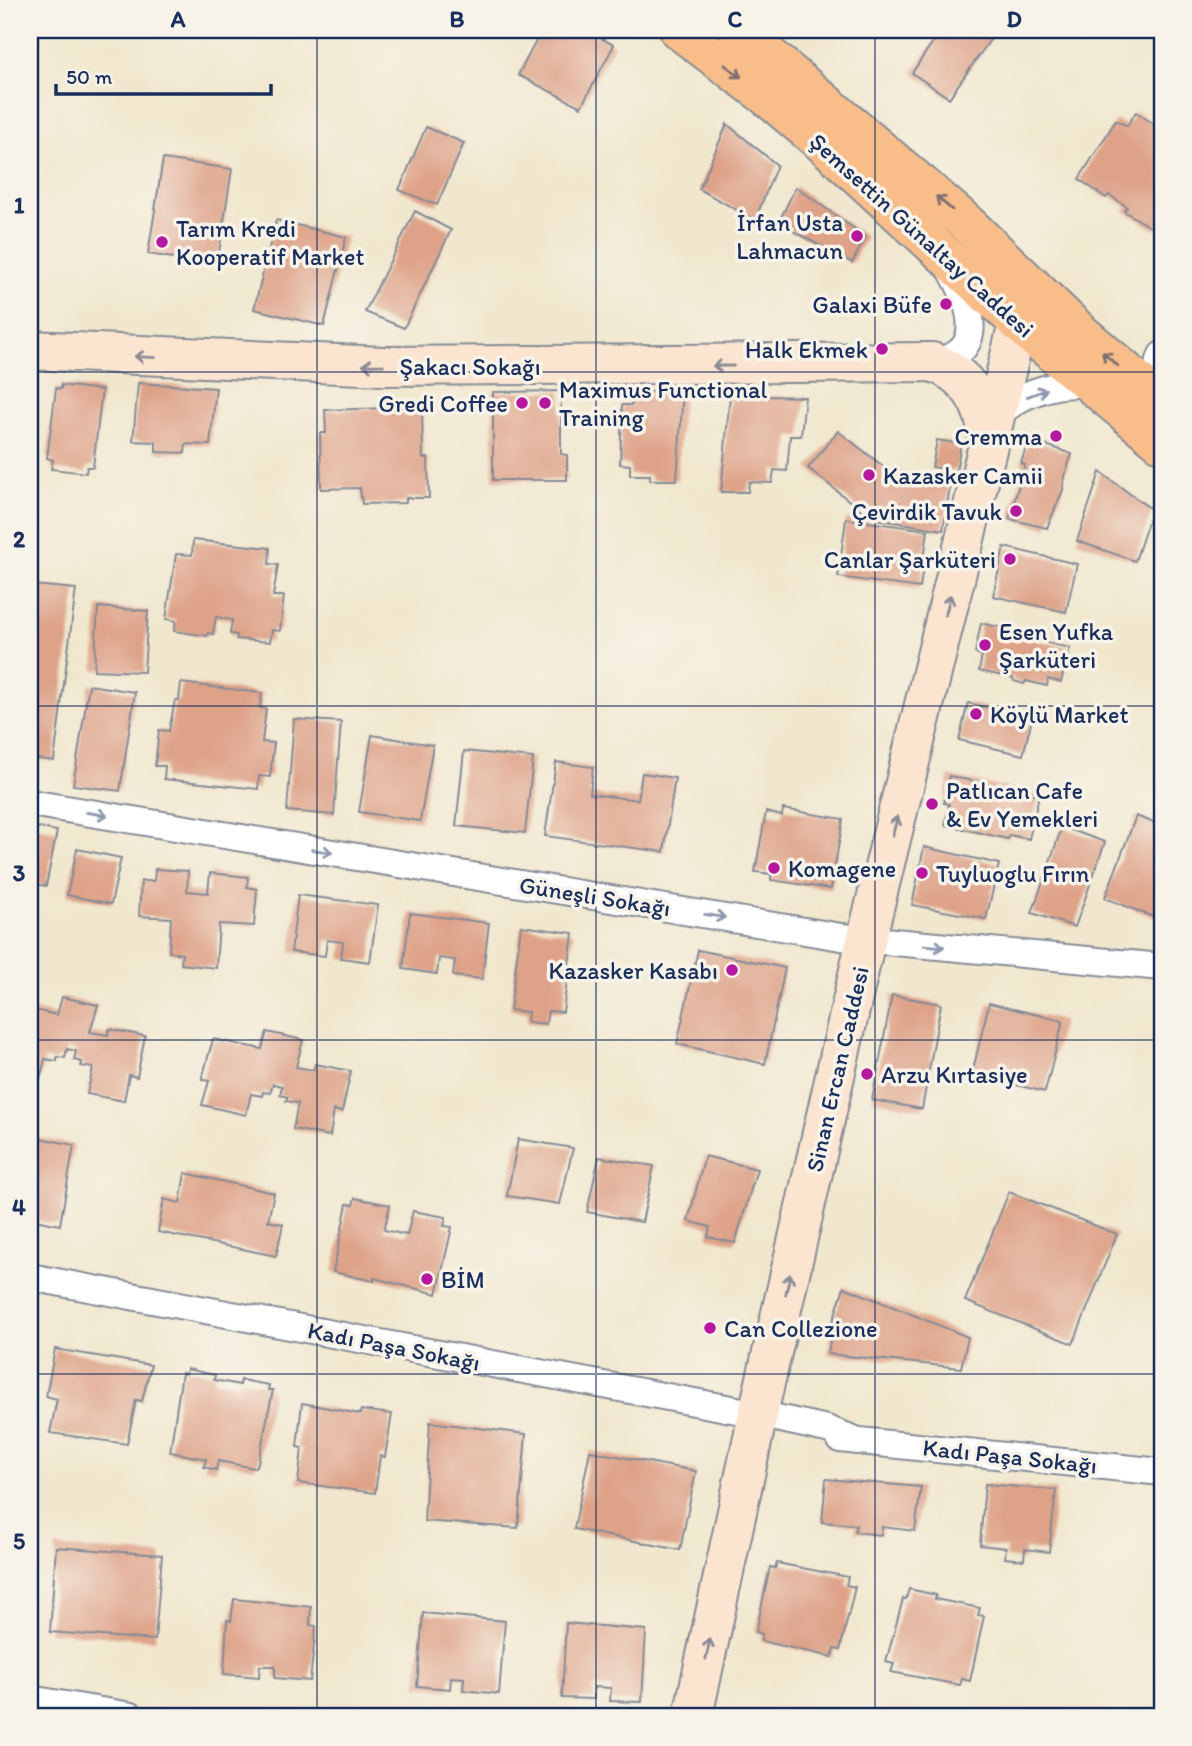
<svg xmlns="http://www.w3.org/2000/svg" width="1192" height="1746" viewBox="0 0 1192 1746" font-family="Itim,sans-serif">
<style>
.building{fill:#dea288}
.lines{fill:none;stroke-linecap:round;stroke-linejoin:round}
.street-casing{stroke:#868b96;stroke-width:30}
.secondary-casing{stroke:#868b96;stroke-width:42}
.primary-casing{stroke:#868b96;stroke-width:42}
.street{stroke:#fff;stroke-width:26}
.secondary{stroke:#fce5d0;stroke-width:38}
.primary{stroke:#f8bd89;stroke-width:38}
.oneway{stroke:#7e6f71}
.oneway2{stroke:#8c8a97}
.oneway3{stroke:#8d97ae}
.grid{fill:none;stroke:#1b2f5e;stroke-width:2;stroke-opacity:0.55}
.poi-dot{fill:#b5179e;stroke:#f7f3e8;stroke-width:2.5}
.labels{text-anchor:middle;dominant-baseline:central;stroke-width:7;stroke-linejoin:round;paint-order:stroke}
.poi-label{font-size:24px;fill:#1b2f5e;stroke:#f7f3e8;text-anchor:start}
.street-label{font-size:24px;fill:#1b2f5e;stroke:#f7f3e8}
.neatline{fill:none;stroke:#1b2f5e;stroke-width:2.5}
.grid-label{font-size:23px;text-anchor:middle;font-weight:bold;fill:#1b2f5e}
</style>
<rect width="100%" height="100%" fill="#f7f3e8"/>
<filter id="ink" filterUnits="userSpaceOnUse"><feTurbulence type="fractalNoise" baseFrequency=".0143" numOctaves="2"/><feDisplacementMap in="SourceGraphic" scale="14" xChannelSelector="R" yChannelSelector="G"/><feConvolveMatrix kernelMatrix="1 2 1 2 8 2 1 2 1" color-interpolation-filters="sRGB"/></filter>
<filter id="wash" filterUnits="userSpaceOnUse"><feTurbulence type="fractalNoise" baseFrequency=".00686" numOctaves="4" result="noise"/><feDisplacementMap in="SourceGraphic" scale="28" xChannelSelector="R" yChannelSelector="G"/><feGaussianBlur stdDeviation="1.57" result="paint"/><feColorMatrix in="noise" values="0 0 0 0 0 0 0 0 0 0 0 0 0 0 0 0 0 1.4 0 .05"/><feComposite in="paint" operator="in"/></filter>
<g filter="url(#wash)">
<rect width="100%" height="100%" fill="#f1e7ce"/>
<g id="blocks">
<g class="building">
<polygon points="542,30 585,30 614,45 581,107 518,75"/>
<polygon points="941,30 997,30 949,98 912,73"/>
<polygon points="30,37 38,38 34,74 30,74"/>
<polygon points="1136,112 1157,126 1162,118 1162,219 1155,230 1124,211 1127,207 1109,195 1106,198 1079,179 1116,120 1127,126"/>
<polygon points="727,124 777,165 755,220 699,189"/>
<polygon points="426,127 464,143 437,205 399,190"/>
<polygon points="163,159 232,169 217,265 148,254"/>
<polygon points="796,187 866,237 852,263 778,223"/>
<polygon points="415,211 451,230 404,328 365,312"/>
<polygon points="276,220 346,237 324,326 254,309"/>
<polygon points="138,383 216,388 210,445 186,444 185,453 156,452 156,442 133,441"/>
<polygon points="61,385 102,390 93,467 87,467 86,473 51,469 53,460 47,458 56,388 61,389"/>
<polygon points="561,391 561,454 567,455 567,480 493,480 493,392"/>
<polygon points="683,391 677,480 650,480 650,475 630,475 630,465 620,464 622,405 632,405 633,392"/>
<polygon points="730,395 805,397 801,436 790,436 787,471 774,470 772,483 749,482 748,492 721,492"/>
<polygon points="422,407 423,458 428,458 429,498 406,498 406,503 362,504 360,488 321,489 320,433 326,433 325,410"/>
<polygon points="838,431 888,470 951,481 943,530 871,518 808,468"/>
<polygon points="1029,439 1072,454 1064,477 1063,490 1047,528 1009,519 1025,465 1021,463"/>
<polygon points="937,440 961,444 956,471 932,467"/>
<polygon points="1100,472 1152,510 1135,561 1077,541"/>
<polygon points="846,519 928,530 920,588 838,577"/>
<polygon points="193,540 270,548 269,564 278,565 273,596 284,596 280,631 272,630 270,642 236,639 237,635 230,634 232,620 216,617 213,634 208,633 207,636 174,631 176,621 166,619 176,554 192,555"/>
<polygon points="1004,547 1077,564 1066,612 993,596"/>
<polygon points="33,585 76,589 54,761 30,758 30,608"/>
<polygon points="98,607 148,611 144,672 94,670"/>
<polygon points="981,623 1031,634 1030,639 1070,648 1061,682 1048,679 1047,686 1026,681 1024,684 1014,681 1013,678 979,671 982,655 975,653"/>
<polygon points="181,683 262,693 260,708 266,709 262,742 274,743 270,777 259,776 258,789 164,779 165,766 155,766 159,730 169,731 175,700 179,700"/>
<polygon points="89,685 135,692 120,791 73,785"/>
<polygon points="968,703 1032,719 1023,755 959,740"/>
<polygon points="294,719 341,722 334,815 287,811"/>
<polygon points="372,735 433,745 420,821 359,812"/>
<polygon points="464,751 533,758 525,833 456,826"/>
<polygon points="556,762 593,767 590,794 638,800 642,773 675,778 664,852 545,836"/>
<polygon points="949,776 1039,795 1029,839 1009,835 1008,839 945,825 949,804 944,803"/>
<polygon points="783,809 843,819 831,889 771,880 771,874 755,872 766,812 782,816"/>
<polygon points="1136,816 1162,826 1161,920 1105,898"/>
<polygon points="30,826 57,831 46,886 30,883"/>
<polygon points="1062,827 1105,842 1075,927 1032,913"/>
<polygon points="924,847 999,864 986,919 912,905"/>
<polygon points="77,849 121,858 111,904 67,895"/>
<polygon points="155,869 188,871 187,891 208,893 210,873 248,877 247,887 257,889 254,926 219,924 216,968 181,964 182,954 169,952 171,918 139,916 141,881 154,881"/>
<polygon points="298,895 378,905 370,962 341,958 343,942 327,940 325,956 291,952"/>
<polygon points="410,913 489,923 482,979 453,976 455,960 439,958 437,974 403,969"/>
<polygon points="521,926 573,933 563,1012 548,1011 546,1024 527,1022 528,1012 510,1010"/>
<polygon points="698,950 785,968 765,1064 677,1044"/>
<polygon points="892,995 941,1004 922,1109 872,1100"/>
<polygon points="62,997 98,1005 90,1032 108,1035 109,1029 145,1036 137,1077 129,1075 124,1101 87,1094 93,1068 81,1066 82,1062 74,1060 76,1051 67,1049 65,1058 57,1057 57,1061 45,1059 40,1080 30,1078 30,1009 57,1015"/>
<polygon points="989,1003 1063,1021 1045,1092 972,1074"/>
<polygon points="267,1032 303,1040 296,1067 313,1070 315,1064 351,1071 342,1112 334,1110 330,1136 293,1129 298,1103 286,1101 288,1097 280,1095 282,1086 273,1084 270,1093 263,1092 262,1096 251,1094 246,1115 202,1105 209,1081 202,1079 213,1039 262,1049"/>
<polygon points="30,1136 74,1145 60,1225 30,1219"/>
<polygon points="518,1139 573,1148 560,1204 507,1196"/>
<polygon points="705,1156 757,1169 735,1243 708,1237 710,1227 688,1221"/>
<polygon points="599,1157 654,1166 642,1222 587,1212"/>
<polygon points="185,1173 274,1193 268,1221 283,1224 276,1256 158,1232 164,1199 180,1203"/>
<polygon points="1009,1192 1117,1234 1073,1344 965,1301"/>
<polygon points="355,1198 390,1205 384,1230 407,1235 413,1211 446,1217 444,1226 452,1227 437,1294 374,1278 374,1281 333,1272 347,1204 353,1205"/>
<polygon points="844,1287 968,1337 961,1368 828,1354 833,1321"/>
<polygon points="55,1349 151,1365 142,1401 136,1400 127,1444 50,1433 57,1399 46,1396"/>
<polygon points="187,1369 215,1375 214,1380 240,1385 241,1380 269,1385 268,1390 273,1390 258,1463 254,1468 218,1461 216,1470 204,1467 206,1459 170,1452 182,1373 186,1374"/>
<polygon points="302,1403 360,1414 361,1410 392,1414 385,1457 380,1456 375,1493 298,1483 302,1448 297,1447"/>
<polygon points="430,1422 526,1434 518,1528 424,1521"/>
<polygon points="590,1451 696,1471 680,1550 574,1529"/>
<polygon points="826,1479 921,1487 915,1531 882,1527 881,1535 855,1532 856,1525 822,1522"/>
<polygon points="985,1484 1056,1490 1049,1552 1025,1549 1024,1560 1005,1558 1006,1548 980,1545"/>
<polygon points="56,1547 162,1555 155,1640 50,1632"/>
<polygon points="777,1563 848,1577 846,1585 855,1587 840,1650 834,1649 832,1657 761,1641 762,1634 756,1632 770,1567 775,1568"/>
<polygon points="909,1589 936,1595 935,1599 980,1608 978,1615 984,1616 970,1681 962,1679 960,1685 891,1672 894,1664 886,1662 903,1599 906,1599"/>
<polygon points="234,1599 311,1607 310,1625 316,1626 310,1681 275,1678 275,1666 260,1666 259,1677 224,1674 227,1620 231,1621"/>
<polygon points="423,1613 505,1621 499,1694 463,1690 464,1678 451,1677 450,1689 417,1686"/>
<polygon points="566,1623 646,1630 642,1702 610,1701 611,1688 594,1687 594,1699 562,1698"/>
</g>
</g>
</g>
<g filter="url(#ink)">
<use href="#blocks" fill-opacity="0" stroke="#868b96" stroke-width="2"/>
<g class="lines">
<defs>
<g id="street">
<path d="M932,362C990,354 971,304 950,268"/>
<polyline points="1149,391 1162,355"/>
<path d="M993,423C1011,394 1061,379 1093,386"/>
<polyline points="30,803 841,937 1162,967"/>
<polyline points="30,1277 758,1414 827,1429 858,1441"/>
<polyline points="840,1439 1162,1472"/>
<polyline points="30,1699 131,1716"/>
</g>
<g id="secondary">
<path d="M30,350L383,366L932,362C968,374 986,405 988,441"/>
<polyline points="693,1716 758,1414 863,953 1025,295"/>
</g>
<g id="primary">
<polyline points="679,30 765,95 828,148 1034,337 1162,443"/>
<polyline points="739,30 961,218 1081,333 1162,402"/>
</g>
</defs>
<use href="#street" class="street-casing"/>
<use href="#secondary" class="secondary-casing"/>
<use href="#primary" class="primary-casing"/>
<use href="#street" class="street"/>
<use href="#secondary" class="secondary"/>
<use href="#primary" class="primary"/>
</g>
<defs><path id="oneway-shaft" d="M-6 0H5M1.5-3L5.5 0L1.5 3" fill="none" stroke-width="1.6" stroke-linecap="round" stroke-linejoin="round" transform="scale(1.75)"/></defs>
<g class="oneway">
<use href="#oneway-shaft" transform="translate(733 71) rotate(37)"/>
<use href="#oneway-shaft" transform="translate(944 203) rotate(-139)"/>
<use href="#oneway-shaft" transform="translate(1110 359) rotate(-139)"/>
</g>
<g class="oneway2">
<use href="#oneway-shaft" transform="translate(145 357) rotate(-177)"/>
<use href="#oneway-shaft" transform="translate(373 365) rotate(-179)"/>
<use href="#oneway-shaft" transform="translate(723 366) rotate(180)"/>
<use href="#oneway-shaft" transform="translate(948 605) rotate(-76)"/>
<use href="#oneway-shaft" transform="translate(895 826) rotate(-76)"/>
<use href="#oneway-shaft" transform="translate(788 1284) rotate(-77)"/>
<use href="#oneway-shaft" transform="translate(708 1649) rotate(-78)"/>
</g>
<g class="oneway3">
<use href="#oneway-shaft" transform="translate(1037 393) rotate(-20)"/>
<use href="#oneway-shaft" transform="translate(97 814) rotate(9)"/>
<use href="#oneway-shaft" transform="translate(322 851) rotate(9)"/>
<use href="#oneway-shaft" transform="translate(715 916) rotate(9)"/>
<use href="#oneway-shaft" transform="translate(934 946) rotate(5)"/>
</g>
</g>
<path class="grid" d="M317,30V1716M596,30V1716M875,30V1716M30,372H1162M30,706H1162M30,1040H1162M30,1374H1162"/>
<g class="poi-dot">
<circle cx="857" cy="236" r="7"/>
<circle cx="162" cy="242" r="7"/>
<circle cx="946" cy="304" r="7"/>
<circle cx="882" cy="349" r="7"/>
<circle cx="522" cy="403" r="7"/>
<circle cx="545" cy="403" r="7"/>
<circle cx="1056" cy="436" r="7"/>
<circle cx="869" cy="475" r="7"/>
<circle cx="1016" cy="511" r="7"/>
<circle cx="1010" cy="559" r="7"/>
<circle cx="985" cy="645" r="7"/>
<circle cx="976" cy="714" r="7"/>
<circle cx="932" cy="804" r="7"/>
<circle cx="774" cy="868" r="7"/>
<circle cx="922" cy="873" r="7"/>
<circle cx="732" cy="970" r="7"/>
<circle cx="867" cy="1074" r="7"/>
<circle cx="427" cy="1279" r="7"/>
<circle cx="710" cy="1328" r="7"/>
</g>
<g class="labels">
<g class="poi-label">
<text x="843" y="222" text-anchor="end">İrfan Usta<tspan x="843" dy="28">Lahmacun</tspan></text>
<text x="176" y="228">Tarım Kredi<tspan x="176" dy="28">Kooperatif Market</tspan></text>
<text x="932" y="304" text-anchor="end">Galaxi Büfe</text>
<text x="868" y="349" text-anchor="end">Halk Ekmek</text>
<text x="559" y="389">Maximus Functional<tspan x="559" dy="28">Training</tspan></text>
<text x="508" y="403" text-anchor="end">Gredi Coffee</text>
<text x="1042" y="436" text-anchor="end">Cremma</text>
<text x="883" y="475">Kazasker Camii</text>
<text x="1002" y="511" text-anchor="end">Çevirdik Tavuk</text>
<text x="996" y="559" text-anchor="end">Canlar Şarküteri</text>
<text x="999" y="631">Esen Yufka<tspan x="999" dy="28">Şarküteri</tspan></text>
<text x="990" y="714">Köylü Market</text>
<text x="946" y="790">Patlıcan Cafe<tspan x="946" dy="28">&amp; Ev Yemekleri</tspan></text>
<text x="788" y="868">Komagene</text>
<text x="936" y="873">Tuyluoglu Fırın</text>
<text x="718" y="970" text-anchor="end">Kazasker Kasabı</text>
<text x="881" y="1074">Arzu Kırtasiye</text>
<text x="441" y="1279">BİM</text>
<text x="724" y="1328">Can Collezione</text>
</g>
<g class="street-label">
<text transform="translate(922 235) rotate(42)">Şemsettin Günaltay Caddesi</text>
<text x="470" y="366">Şakacı Sokağı</text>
<text transform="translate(595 896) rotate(9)">Güneşli Sokağı</text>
<text transform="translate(837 1069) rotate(-77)">Sinan Ercan Caddesi</text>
<text transform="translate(394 1346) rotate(11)">Kadı Paşa Sokağı</text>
<text transform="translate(1010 1456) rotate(6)">Kadı Paşa Sokağı</text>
</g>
</g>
<rect width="1192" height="1746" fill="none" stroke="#f7f3e8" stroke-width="77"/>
<path d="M56 84v10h215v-10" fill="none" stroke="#1b2f5e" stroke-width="3.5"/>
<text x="66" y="84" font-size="21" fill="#1b2f5e" stroke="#f7f3e8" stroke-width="5" paint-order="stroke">50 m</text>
<rect x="38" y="38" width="1116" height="1670" class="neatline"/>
<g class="grid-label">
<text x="178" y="27">A</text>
<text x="457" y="27">B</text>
<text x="735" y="27">C</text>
<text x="1014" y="27">D</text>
<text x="19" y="213">1</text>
<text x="19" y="547">2</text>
<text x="19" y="881">3</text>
<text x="19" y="1215">4</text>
<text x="19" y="1549">5</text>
</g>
</svg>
